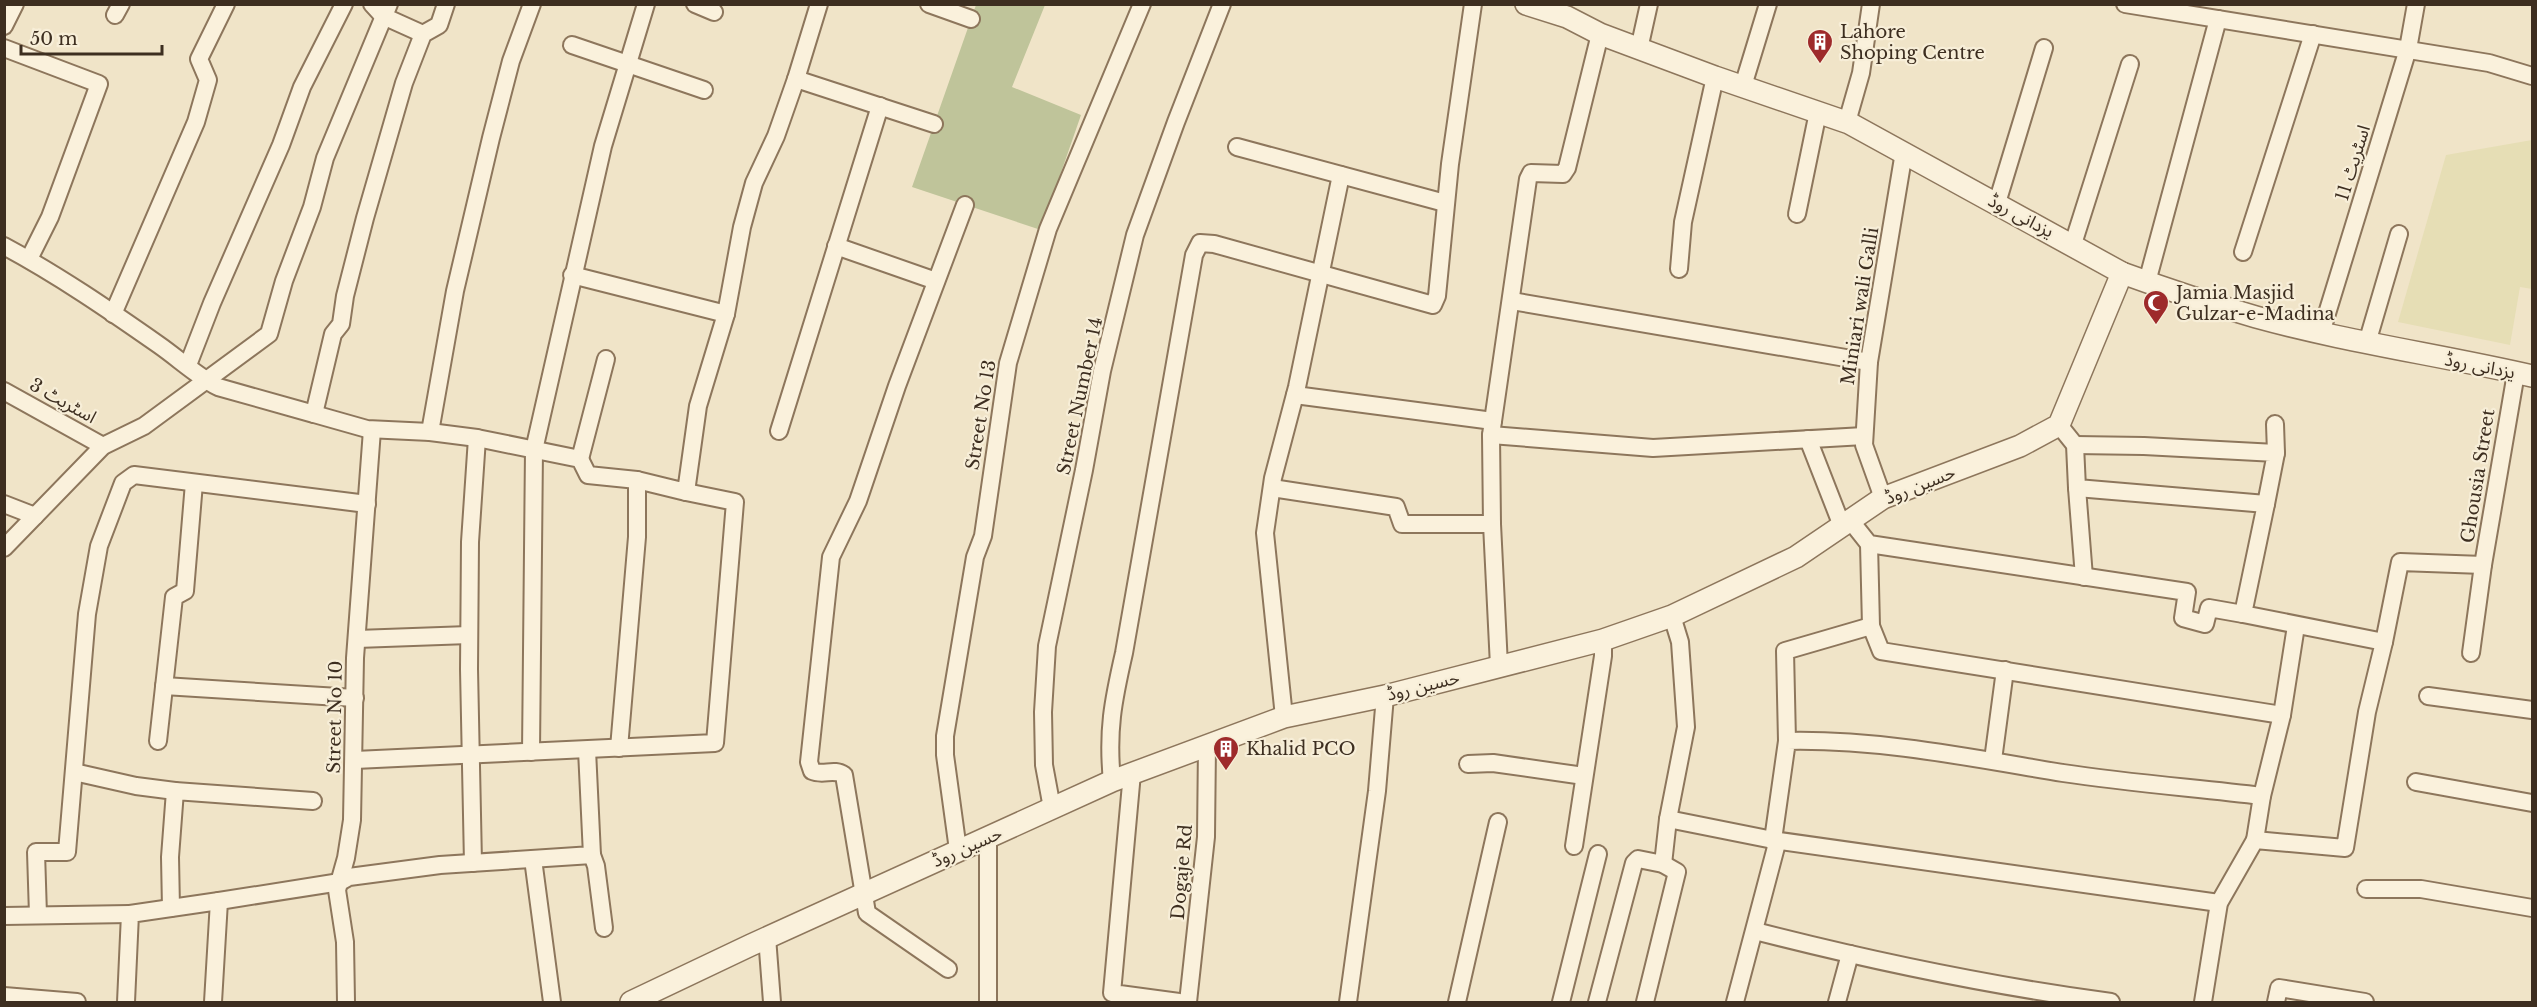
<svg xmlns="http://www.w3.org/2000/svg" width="2537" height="1007" viewBox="0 0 2537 1007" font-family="'Libre Baskerville','Noto Sans Arabic',serif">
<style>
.farmland{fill:#e6deb5}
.cemetery{fill:#bfc49a}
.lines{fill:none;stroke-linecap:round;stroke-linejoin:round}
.minor-casing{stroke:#8d765c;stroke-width:20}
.tertiary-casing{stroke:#8d765c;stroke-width:24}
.minor{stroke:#faf1dc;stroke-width:16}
.tertiary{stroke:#faf1dc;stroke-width:21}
.labels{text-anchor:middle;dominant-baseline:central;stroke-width:4.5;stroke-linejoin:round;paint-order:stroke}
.poi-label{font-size:18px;fill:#3d2e20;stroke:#f7eed8;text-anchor:start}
.street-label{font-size:18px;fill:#3d2e20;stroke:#f7eed8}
</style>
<rect width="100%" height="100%" fill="#f0e4c8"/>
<polygon class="farmland" points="2532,140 2532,289 2520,287 2510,345 2398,322 2446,155"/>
<polygon class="cemetery" points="976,5 1045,5 1012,87 1081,115 1041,230 912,187"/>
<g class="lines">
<defs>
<g id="minor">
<polyline points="372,4 383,16 423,34"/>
<polyline points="695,4 714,12"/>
<polyline points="819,4 796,79 934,124"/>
<polyline points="929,4 971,19"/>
<polyline points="2125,4 2489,63 2532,76"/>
<polyline points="115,15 121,4"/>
<polyline points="4,26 15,4"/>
<polyline points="572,45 704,90"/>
<polyline points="4,48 99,84 50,217 29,259"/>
<polyline points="1639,49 1649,4"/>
<polyline points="1743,86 1768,4"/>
<polyline points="1847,122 1861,73 1871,4"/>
<polyline points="1237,147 1445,203"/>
<polyline points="1997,203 2044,48"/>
<polyline points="1797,214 1818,112"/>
<polyline points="2073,244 2130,64"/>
<path d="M4,246C58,275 109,310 159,345C179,359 197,376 218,387L314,414L333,334L341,324L345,296L365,218L404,83L423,34L439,25L446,4"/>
<polyline points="836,246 936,281"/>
<polyline points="2243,252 2313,34"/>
<polyline points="1679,269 1683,222 1715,77"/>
<polyline points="572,275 726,314"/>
<polyline points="2147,282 2218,19"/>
<polyline points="1512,301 1869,362"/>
<polyline points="113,314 196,122 208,80 199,59 226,4"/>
<polyline points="2321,333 2408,49 2416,4"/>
<polyline points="2367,343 2399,234"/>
<polyline points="188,365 212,303 281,145 302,87 344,4"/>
<polyline points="4,391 103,446"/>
<polyline points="1295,395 1493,421"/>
<polyline points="314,414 367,429 430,432 477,438 580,459 588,475 637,480 686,492 698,406 726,314 742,227 754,183 776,136 796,79"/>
<polyline points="2275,424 2276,453"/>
<polyline points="2059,425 2075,445 2077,488 2266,504 2243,614 2384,642 2367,712 2345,848 2255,840 2219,903 2203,1002"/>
<polyline points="779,431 880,106"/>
<polyline points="430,432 455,291 491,138 511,61 532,4"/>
<polyline points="1491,435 1653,448 1864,436"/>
<polyline points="1808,439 1842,526"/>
<polyline points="2075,445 2144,446 2276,453 2266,504"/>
<polyline points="580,459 606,359"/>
<polyline points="1272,488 1396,507 1402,524 1492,524"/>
<polyline points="2077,488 2084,577"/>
<polyline points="1883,498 1864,445 1869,362 1904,152"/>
<polyline points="4,504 35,516"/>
<polyline points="1850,520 1869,544 2187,592 2183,618 2205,624 2209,608 2243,614"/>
<polyline points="1869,544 1871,626 1881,651 2282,715"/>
<polyline points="4,548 103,446 144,426 269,334 284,281 312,207 325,158 389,4"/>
<polyline points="357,639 469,635"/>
<polyline points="2384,642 2400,562 2483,565 2516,373"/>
<polyline points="2471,653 2483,565"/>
<polyline points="1499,666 1492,524 1491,435 1528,179 1531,173 1563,174 1567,168 1600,34"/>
<polyline points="164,686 355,698"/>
<polyline points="2428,696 2532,710"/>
<polyline points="1284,717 1265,533 1273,478 1297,387 1341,175"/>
<polyline points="158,741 174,597 185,591 194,483"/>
<polyline points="1787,741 1785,651 1871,626"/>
<polyline points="619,748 637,537 637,480"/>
<polyline points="531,752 534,450 603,146 646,4"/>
<polyline points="355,760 715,743 735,502 686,492"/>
<polyline points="1993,760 2005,670"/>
<polyline points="1468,764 1493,763 1584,776"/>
<polyline points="74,772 136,786 175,791"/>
<polyline points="1132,773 1112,993 1179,1002"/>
<path d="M1112,781C1107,731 1113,701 1124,653L1194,255L1200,243L1214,244L1433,305L1437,296L1450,164L1473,4"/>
<polyline points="2416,782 2532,803"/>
<polyline points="1052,808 1044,765 1043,712 1047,646 1084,470 1102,371 1135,235 1176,122 1222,4"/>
<polyline points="1668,819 1773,840 2219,903"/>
<polyline points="2255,840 2262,796 2282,715 2296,626"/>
<polyline points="1574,846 1603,656 1603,640"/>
<polyline points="958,850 945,755 945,736 975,557 983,536 1008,363 1048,229 1142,4"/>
<polyline points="592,855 596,866 604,928"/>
<polyline points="533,859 552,1002"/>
<polyline points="473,863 469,669 470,542 477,438"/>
<polyline points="1663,864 1668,819 1686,727 1680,642 1672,616"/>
<polyline points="2366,889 2421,889 2532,908"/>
<polyline points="171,908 170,857 175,791 313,801"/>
<polyline points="38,915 36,852 67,852 87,614 99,546 123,483 134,475 367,504"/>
<polyline points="4,916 130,914"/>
<path d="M1755,931C1872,961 1991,986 2111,1002"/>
<polyline points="767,937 772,1002"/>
<path d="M948,969L867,913L844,775C834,768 823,776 812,771L809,762L831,557L858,501L897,386L965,205"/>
<polyline points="4,996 77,1002"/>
<polyline points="126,1002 130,914 219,901"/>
<polyline points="213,1002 219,901 340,882 349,877 440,865 592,855 587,750"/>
<polyline points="346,1002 345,942 337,890 346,858 352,820 355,658 372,430"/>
<polyline points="988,1002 988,837"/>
<polyline points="1188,1002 1206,837 1207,745"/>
<polyline points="1348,1002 1377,791 1385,696"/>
<polyline points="1457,1002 1498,822"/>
<polyline points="1561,1002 1598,854"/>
<polyline points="1597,1002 1634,863 1638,859 1663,864 1677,872 1645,1002"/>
<path d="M1735,1002L1776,847L1773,840L1787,741C1879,739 1972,758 2063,773C2129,783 2196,788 2262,796"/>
<polyline points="1837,1002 1850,954"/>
<polyline points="2276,1002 2279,988 2365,1002"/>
</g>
<g id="tertiary">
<path d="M1526,4L1567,17L1600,34L1715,77L1849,123L2122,273C2166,289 2211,304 2256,317C2347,342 2441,355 2532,376"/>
<polyline points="631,1002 751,945 1112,781 1284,717 1385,696 1603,640 1672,616 1796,557 1883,498 2020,446 2059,425 2122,273"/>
</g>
</defs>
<use href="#minor" class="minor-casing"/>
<use href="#tertiary" class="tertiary-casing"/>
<use href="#minor" class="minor"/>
<use href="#tertiary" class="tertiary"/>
</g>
<defs>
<symbol id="building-pin" viewBox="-11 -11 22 30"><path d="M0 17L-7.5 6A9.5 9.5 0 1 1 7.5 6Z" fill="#9e2a2b" stroke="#f7eed8"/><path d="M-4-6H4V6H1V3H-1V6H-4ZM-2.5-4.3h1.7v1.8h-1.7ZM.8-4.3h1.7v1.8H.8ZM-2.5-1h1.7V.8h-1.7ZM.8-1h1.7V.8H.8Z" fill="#fff"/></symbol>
<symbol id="mosque-pin" viewBox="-11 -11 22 30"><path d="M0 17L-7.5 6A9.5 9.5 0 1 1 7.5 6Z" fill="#9e2a2b" stroke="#f7eed8"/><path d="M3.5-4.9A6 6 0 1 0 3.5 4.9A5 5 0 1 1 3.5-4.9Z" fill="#fff"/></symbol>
</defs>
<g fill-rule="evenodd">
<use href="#building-pin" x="1805" y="27" width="30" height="40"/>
<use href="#mosque-pin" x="2141" y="288" width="30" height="40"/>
<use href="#building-pin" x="1211" y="734" width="30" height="40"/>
</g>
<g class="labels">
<g class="poi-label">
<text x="1840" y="32">Lahore<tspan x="1840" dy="21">Shoping Centre</tspan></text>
<text x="2176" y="293">Jamia Masjid<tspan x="2176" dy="21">Gulzar-e-Madina</tspan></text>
<text x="1246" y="749">Khalid PCO</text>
</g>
<g class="street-label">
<text transform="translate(2353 163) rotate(-73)">اسٹریٹ 11</text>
<text transform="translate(2021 216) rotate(28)">یزدانی روڈ</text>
<text transform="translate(1860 306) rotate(-81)">Miniari wali Galli</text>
<text transform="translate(2480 366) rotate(11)">یزدانی روڈ</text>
<text transform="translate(1080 396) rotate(-78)">Street Number 14</text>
<text transform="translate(63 401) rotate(29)">اسٹریٹ 3</text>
<text transform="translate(981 415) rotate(-81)">Street No 13</text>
<text transform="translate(2478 476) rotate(-81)">Ghousia Street</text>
<text transform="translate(1920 485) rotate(-22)">حسین روڈ</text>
<text transform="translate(1423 686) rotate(-14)">حسین روڈ</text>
<text transform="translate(335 717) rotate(-89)">Street No 10</text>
<text transform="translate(967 847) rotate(-24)">حسین روڈ</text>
<text transform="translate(1182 872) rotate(-85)">Dogaje Rd</text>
</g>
</g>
<rect width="2537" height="1007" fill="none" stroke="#3d2e20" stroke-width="12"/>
<path d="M21 45v9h141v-9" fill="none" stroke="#3d2e20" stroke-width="3"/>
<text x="30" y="45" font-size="18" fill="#3d2e20" stroke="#f7eed8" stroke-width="4.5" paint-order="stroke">50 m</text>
</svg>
